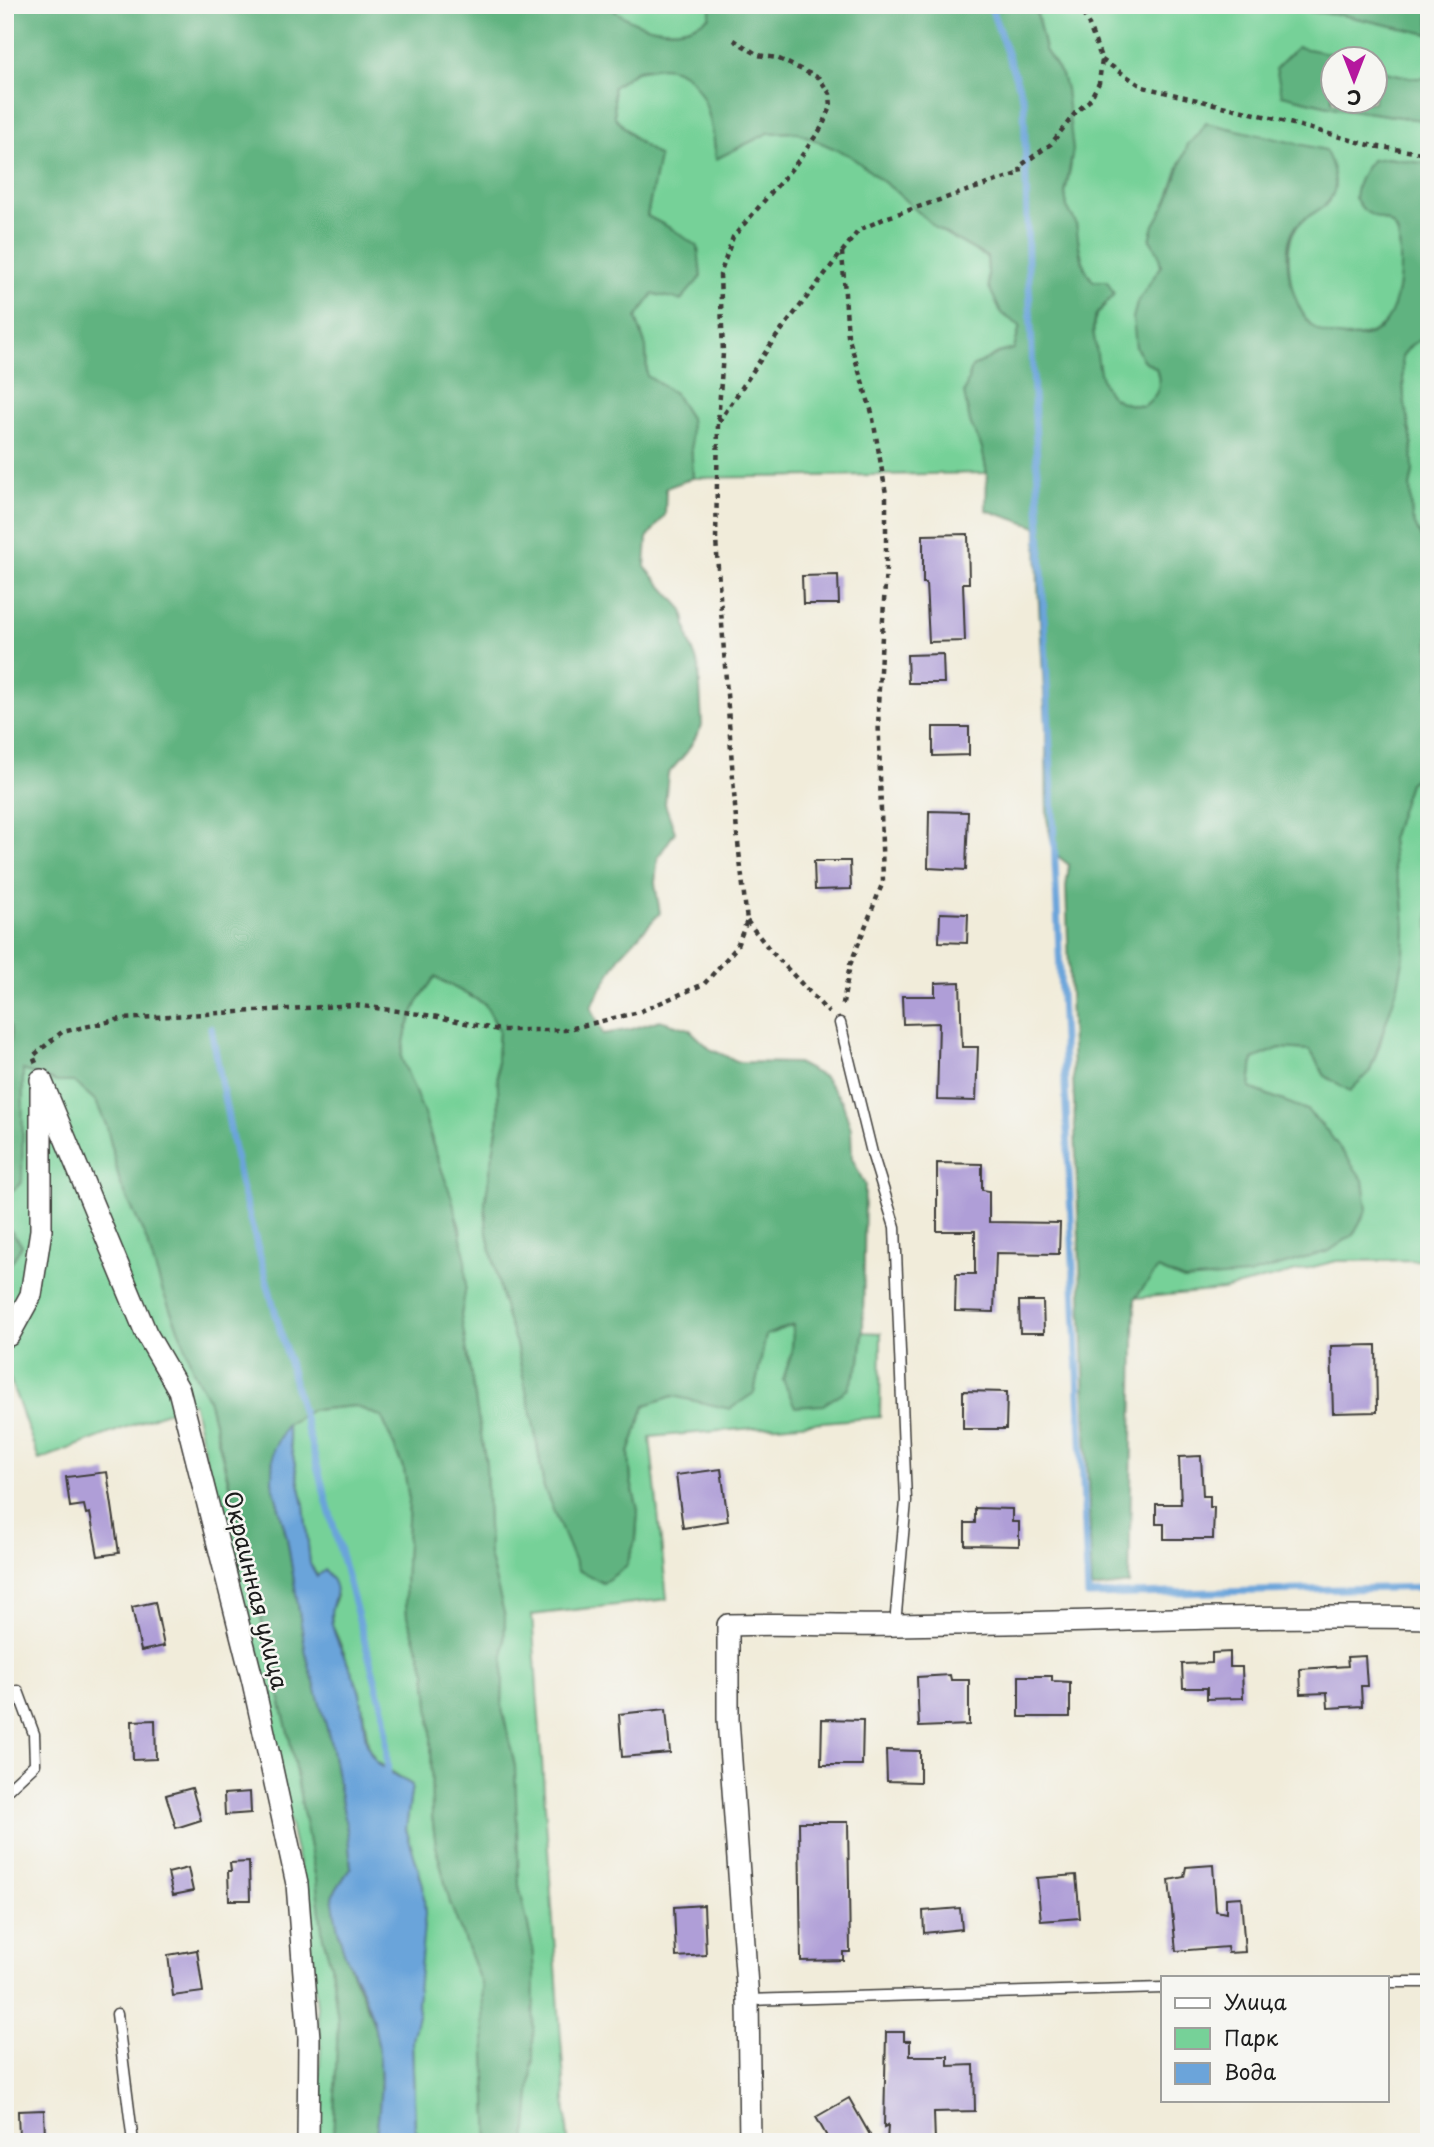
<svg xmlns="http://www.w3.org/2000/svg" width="1434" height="2147" viewBox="0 0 1434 2147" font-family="'Playpen Sans',sans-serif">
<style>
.green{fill:#76d198;stroke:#49765a;stroke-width:2}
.forest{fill:#60b380;stroke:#3e684e;stroke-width:2}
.water{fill:#6ba4da;stroke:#44607b;stroke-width:2}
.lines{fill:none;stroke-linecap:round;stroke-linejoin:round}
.stream{stroke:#6ba4da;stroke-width:7}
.building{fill:#af9ed7}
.lane-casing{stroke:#3c3b38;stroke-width:13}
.street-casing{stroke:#3c3b38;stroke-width:24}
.path{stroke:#3c3b38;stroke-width:4.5;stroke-dasharray:5 5;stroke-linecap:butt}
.lane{stroke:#fff;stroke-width:10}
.street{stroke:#fff;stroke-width:21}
.labels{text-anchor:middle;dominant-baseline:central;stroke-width:5;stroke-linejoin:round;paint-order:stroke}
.street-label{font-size:23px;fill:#1c1c1c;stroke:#f6f6f2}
</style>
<rect width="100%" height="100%" fill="#f6f6f2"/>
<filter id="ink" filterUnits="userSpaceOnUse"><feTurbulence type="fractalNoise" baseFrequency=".0143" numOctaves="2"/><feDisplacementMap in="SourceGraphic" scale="14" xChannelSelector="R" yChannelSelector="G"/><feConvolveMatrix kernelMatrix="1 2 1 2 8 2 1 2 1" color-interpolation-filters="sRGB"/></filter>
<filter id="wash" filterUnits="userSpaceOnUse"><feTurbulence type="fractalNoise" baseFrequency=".00686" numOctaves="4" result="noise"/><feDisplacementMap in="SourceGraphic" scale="28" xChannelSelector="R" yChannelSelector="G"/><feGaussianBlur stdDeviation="1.57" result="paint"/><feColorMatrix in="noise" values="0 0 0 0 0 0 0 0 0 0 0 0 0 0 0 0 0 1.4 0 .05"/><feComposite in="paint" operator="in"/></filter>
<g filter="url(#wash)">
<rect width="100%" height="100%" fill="#f1ecda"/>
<g class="green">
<path d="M607,5H710V16C679,41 635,28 607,5Z"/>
<path d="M1035,5H1247L1342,15L1429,34V78H1414L1375,70L1374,60L1342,59L1328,53L1282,95L1337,108L1429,121V164L1387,158L1376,217C1397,223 1399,231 1400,252C1401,274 1401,301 1387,320C1370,343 1324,343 1306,320C1295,305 1290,283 1289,264C1287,229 1297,223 1325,206L1198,135C1180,151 1177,177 1168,199C1163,214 1154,224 1150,240L1158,251L1161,266L1137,303L1135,333L1136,347L1143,360L1156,368C1163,387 1160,393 1144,406C1133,406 1122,405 1113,398C1099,385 1089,337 1095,319C1096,314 1101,310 1105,306L1085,268L1077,238L1076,223L1067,207L1065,193L1071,165L1062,75L1045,50Z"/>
<path d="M666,66C674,69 686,73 692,78C708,93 714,138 716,159L768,133L797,132L849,155L894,190L936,228L987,258L989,287L1020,326L1014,349L998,353L970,422L982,448L987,473L693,478L690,418L674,393L647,376L646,347L636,318L653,294L674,230L647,216L659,157L635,139L615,117L613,87L637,71Z"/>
<polygon points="1429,335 1429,554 1412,518 1410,487 1413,472 1404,398 1402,356 1411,345"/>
<polygon points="1429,767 1429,1260 1336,1261 1223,1290 1135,1298 1158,1269 1184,1280 1329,1251 1307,1110 1250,1088 1253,1059 1280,1048 1310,1050 1325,1076 1370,1071 1380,1044 1404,956 1403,897 1394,868 1391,839 1409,783"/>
<polygon points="435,977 485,1004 499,1030 497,1059 499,1117 485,1203 487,1233 506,1315 516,1344 535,1431 544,1488 636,1539 638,1510 631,1482 629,1453 645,1405 673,1396 730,1408 754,1393 766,1335 794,1324 792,1352 783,1380 860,1362 863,1332 881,1333 880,1417 650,1437 667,1599 532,1615 568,2142 526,2142 532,1944 519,1886 507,1737 502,1708 505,1617 489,1555 486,1464 464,1345 461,1316 466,1286 460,1227 424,1114 401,1057 407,1028 418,1001"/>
<polygon points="23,1069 57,1082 74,1082 96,1101 107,1127 120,1183 145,1236 163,1292 185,1345 194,1373 208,1398 290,1741 316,1880 323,1937 331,1965 338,2021 333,2142 315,2142 321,2044 303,1882 193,1402 39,1460 5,1365 5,1273 22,1245 5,1224 5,1197 22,1182"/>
<polygon points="355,1406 382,1417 404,1470 409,1499 405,1587 407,1616 426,1671 431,1729 432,1816 436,1846 450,1903 482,1986 489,2142 424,2142 415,2128 412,2039 419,2011 417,2003 423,1885 406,1829 412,1785 376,1761 369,1749 360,1692 332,1624 331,1610 337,1596 318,1576 310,1564 304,1505 286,1425 312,1410"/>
</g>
<g class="forest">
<path d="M5,5H607C635,28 679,41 710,16V5H1035L1045,50L1062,75L1066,89L1073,150L1065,193L1067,207L1076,223L1080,253L1085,269L1093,281H1107L1114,294C1109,301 1101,308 1096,315C1091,324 1094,338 1096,347C1101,383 1103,405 1144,406C1159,394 1162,386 1156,368L1143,360L1136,347L1133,318L1137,303L1161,266L1158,252L1150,240L1154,225L1168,200L1188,144L1198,135L1206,123L1325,150C1332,162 1339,183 1332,196C1324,213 1302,214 1293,231C1279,256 1294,313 1316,329C1328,337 1345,337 1358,337C1396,336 1401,284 1400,255C1399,247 1400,236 1396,229C1388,217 1375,219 1365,211C1361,208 1358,202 1355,198C1357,182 1362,172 1372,160L1387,158L1429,164V335L1411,345L1402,356L1404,398L1412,442L1413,472L1410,487L1412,518L1429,554V767L1409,783L1391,839L1394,868L1403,897L1405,927L1404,956L1398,986L1370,1071L1350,1091L1325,1076L1310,1050L1280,1048L1253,1059L1250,1088L1307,1110L1328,1132L1363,1180L1367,1209L1353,1235L1329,1251L1248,1275L1184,1280L1158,1269L1135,1298L1129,1584L1092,1589L1066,887L1069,865L1054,853L1047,819L1046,727L1038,586L1037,527L986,510L987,473L982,448L970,422L964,393L972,367L998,353L1014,349L1020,326L1001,313L989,287L987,257L936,228L894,190L849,155L797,132L768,133L716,159C713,123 703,59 653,68C648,69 641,69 636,71C628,75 621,82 613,87L615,117L635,139L659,157L647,216L674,230L698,247L701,277L681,300L653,294L636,318L646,347L647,376L674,393L690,418L693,478L666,488L665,515L647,538L645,567L683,610L689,640L699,667L702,726L687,752L668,774L665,804L675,832L658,857L655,883L660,913L620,956L591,1007L603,1034L632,1029L660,1020L689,1029L710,1049L739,1062L797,1063L824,1077L842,1101L851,1129L852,1158L865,1185L863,1332L860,1362L848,1389L823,1405L795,1407L783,1380L792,1352L793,1325L766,1335L754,1393L730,1409L673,1396L645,1405L629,1453L631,1482L638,1510L636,1539L626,1567L603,1583L578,1570L544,1488L535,1431L516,1344L506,1315L487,1233L485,1203L499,1117L497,1059L499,1030L485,1004L435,977L418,1001L407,1028L401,1057L424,1114L432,1143L452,1198L465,1256L466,1286L461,1316L486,1464L489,1555L505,1617L502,1708L515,1766L519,1886L532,1944L534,1973L533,2058L526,2142H489L482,1986L450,1903L436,1846L432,1816L431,1729L426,1671L407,1616L405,1587L409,1499L404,1470L382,1417L355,1406L312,1410L286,1425L273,1451L272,1481L287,1538L306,1654L330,1739L348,1835L351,1867L332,1896C336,1915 338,1936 345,1954C354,1982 370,2005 376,2034C384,2071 380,2105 375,2142H333L338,2021L331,1965L323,1937L316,1880L290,1741L223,1457L208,1398L194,1373L185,1345L163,1292L145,1236L120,1183L107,1127L96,1101L74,1082H57L23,1070L22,1182L5,1197V1047L11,1040L10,1026L5,1022Z"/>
<polygon points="1247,5 1429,5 1429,34 1342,15"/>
<polygon points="1297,47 1328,53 1342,59 1332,60 1332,102 1374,102 1375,70 1414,78 1429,78 1429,121 1337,108 1282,95 1276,68"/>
<polygon points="5,1224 22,1245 5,1273"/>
</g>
<path class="water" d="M286,1425L304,1505L310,1564L317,1576L325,1570C348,1595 326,1599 332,1624C337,1648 354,1670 360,1694C365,1714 361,1745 376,1761C385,1771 401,1778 412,1785L406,1829L423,1885L425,1914L417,2003L419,2011L412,2040L415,2128L424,2142H375C382,2094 385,2055 369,2008C363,1989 352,1972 345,1954C338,1935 335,1915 332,1896L351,1867L348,1835L330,1739L306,1654L287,1538L272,1481L273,1450Z"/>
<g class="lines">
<g class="stream">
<polyline points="990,5 1024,101 1028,262 1088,1595 1429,1587"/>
<polyline points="211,1028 241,1186 385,1716 388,1778"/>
</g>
</g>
<g id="blocks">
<g class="building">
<polygon points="968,534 969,583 963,583 965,641 929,642 926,583 923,583 923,535"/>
<polygon points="838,575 839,604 803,604 802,576"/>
<polygon points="943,654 944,683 908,683 907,655"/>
<polygon points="933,727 969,727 969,755 933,756"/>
<polygon points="929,811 968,812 966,870 928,868"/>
<polygon points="814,861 850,861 851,889 815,890"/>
<polygon points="940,913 968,914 967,943 939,942"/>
<polygon points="960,982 962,1047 978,1047 976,1101 937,1100 939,1023 903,1024 902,996 935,996 935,983"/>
<polygon points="937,1163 982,1164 982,1190 989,1191 989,1222 1060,1223 1059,1254 996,1253 994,1312 955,1311 956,1274 975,1274 975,1231 937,1231"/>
<polygon points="1019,1301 1043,1301 1044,1333 1020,1333"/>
<polygon points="1376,1345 1377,1412 1333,1413 1331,1346"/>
<polygon points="963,1391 1007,1392 1006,1429 963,1429"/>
<polygon points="1201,1456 1203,1496 1210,1496 1210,1507 1214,1507 1213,1539 1164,1539 1164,1524 1156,1524 1156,1504 1181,1504 1179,1457"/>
<polygon points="721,1469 728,1521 683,1528 676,1475"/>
<polygon points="107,1472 119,1553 98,1556 90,1513 86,1514 84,1505 70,1507 66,1477"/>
<polygon points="975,1508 1012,1509 1012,1522 1019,1522 1019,1546 965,1545 965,1523 975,1523"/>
<polygon points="155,1602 164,1646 141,1651 132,1607"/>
<polygon points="1230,1652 1230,1667 1242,1667 1243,1698 1207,1699 1207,1688 1183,1688 1182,1664 1212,1663 1212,1653"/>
<polygon points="1365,1656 1367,1686 1361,1686 1362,1706 1328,1708 1327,1693 1301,1694 1300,1669 1348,1666 1347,1657"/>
<polygon points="950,1675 951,1680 969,1680 969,1725 919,1727 917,1677"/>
<polygon points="1019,1676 1052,1676 1052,1681 1070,1682 1070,1717 1019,1717"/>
<polygon points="666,1709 670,1753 622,1757 619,1714"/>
<polygon points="822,1719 863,1720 862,1765 821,1765"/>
<polygon points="155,1720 156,1759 133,1760 132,1721"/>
<polygon points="886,1750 920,1751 920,1782 887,1781"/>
<polygon points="192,1788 201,1820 176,1828 166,1795"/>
<polygon points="250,1792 251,1813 225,1815 224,1794"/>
<polygon points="799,1822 848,1822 850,1952 843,1952 843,1960 801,1961"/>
<polygon points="249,1862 250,1900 229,1900 228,1871 231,1871 230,1863"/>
<polygon points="1213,1865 1216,1911 1226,1913 1226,1898 1241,1897 1245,1952 1228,1953 1227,1947 1176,1951 1169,1880 1184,1877 1186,1867"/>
<polygon points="188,1868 193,1891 173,1895 168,1873"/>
<polygon points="1076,1875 1080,1918 1041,1921 1037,1878"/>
<polygon points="704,1905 706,1955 676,1957 674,1907"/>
<polygon points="960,1908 962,1929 924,1933 923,1911"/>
<polygon points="197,1950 203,1992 173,1996 168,1955"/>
<polygon points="886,2032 904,2032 904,2041 910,2041 910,2056 948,2056 948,2066 974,2065 975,2111 934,2112 935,2142 887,2142 888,2125 884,2127"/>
<polygon points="849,2098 870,2135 858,2142 830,2142 816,2117"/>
<polygon points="44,2110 45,2137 19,2138 18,2111"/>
</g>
</g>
</g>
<g filter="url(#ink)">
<use href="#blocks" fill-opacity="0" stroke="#3c3b38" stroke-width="2"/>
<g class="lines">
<defs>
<g id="lane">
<polyline points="840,1023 872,1153 895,1227 906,1501 895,1625"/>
<polyline points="5,1792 35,1764 34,1734 18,1691"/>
<polyline points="1387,1982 1429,1982"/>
<polyline points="748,2000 1163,1988"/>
<polyline points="117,2014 133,2142"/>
</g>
<g id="street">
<polyline points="41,1080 146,1333 179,1390 253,1682 297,1884 309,2038 308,2142"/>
<polyline points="5,1336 9,1335 31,1295 41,1230 41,1089"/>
<path d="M750,2142L748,2000L728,1719V1625C785,1623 842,1626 898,1625C1075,1623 1252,1614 1429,1618"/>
</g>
</defs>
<use href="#lane" class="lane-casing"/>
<use href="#street" class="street-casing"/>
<g class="path">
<polyline points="1078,5 1088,23 1102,60 1143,87 1264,116 1373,146 1429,154"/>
<polyline points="842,252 848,336 872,413 886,494 886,567 878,705 883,882 850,965 842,1009"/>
<polyline points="719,422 773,341 859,230 888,217 1021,173 1020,166 1051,144 1076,112 1089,101 1099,83 1102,60"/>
<polyline points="747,921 770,950 829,1013"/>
<polyline points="36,1063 33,1056 62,1032 121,1019 355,1005 433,1016 499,1030 565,1030 639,1012 704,984 736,948 747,921 737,834 716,540 718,423 723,353 720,275 733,237 795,165 822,127 831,107 830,94 819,78 777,58 758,55 734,40"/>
</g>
<use href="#lane" class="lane"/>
<use href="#street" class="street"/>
</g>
</g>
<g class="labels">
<g class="street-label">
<text transform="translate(257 1590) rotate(76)">Окраинная улица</text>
</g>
</g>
<rect width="1434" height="2147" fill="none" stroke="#f6f6f2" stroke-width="28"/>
<rect x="1161" y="1976" width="228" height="126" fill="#f6f6f2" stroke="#9f9f9c" stroke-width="2"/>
<rect x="1175" y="1998" width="35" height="10" fill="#ffffff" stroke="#9f9f9c" stroke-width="2"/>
<text x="1224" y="2010" font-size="21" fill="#1c1c1c">Улица</text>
<rect x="1175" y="2028" width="35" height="21" fill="#76d198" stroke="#9f9f9c" stroke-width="2"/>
<text x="1224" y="2046" font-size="21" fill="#1c1c1c">Парк</text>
<rect x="1175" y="2063" width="35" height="21" fill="#6ba4da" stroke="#9f9f9c" stroke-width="2"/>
<text x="1224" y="2080" font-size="21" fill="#1c1c1c">Вода</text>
<g transform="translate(1354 80) rotate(180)"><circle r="33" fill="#f6f6f2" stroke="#9f9f9c" stroke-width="2"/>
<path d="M0-5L12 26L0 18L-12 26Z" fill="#b5179e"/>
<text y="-10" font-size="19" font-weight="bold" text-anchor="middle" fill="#1c1c1c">С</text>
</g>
</svg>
